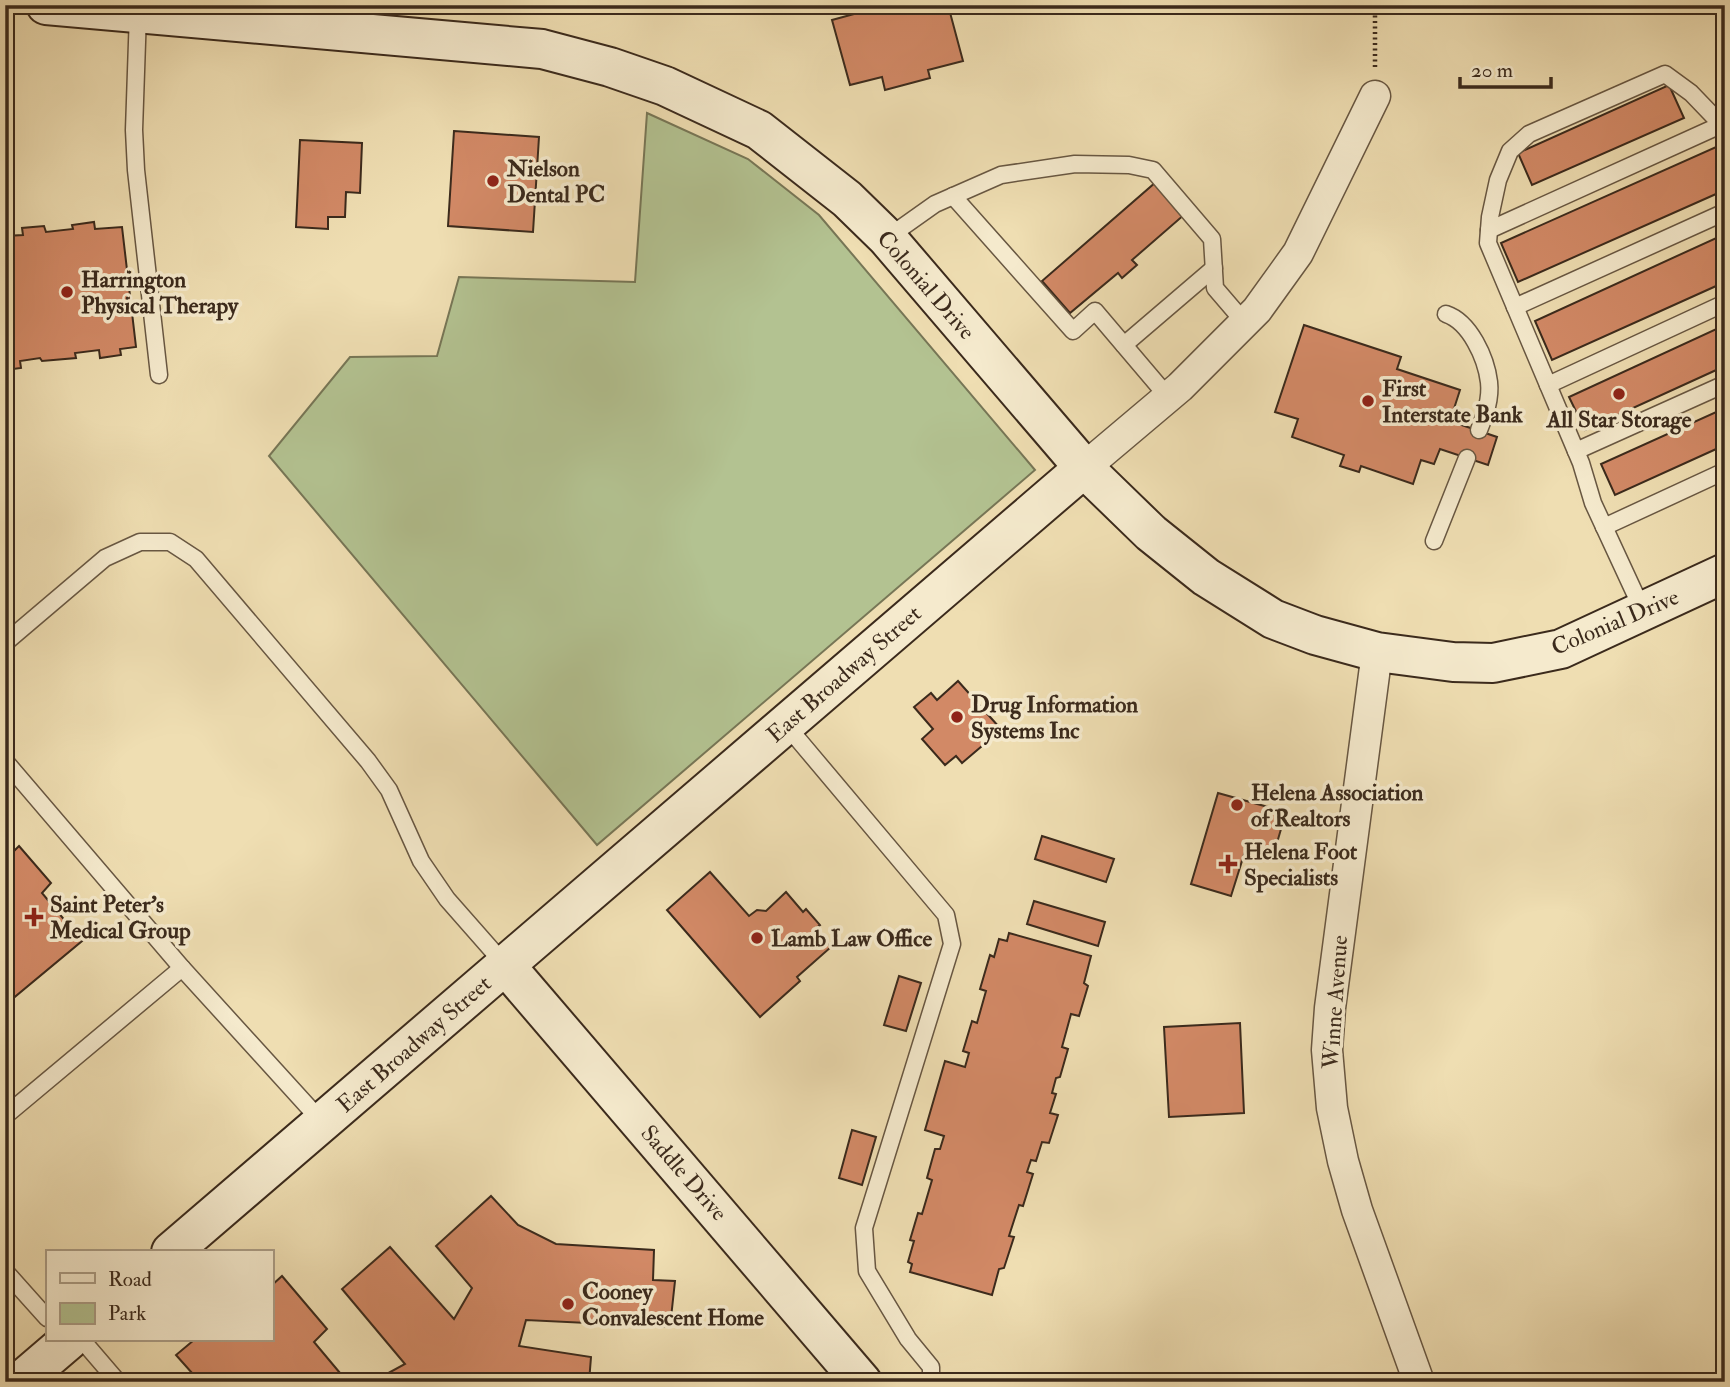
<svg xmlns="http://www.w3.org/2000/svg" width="1730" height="1387" viewBox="0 0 1730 1387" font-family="'IM FELL Double Pica',serif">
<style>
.green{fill:#b3c291;stroke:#777656;stroke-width:2}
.building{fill:#d28966;stroke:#3b2a1c;stroke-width:2}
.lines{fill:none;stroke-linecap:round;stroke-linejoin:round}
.lane-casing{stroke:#685742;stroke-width:19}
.street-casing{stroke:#685742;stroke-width:33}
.secondary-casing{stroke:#3b2a1c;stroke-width:42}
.path{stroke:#3b2a1c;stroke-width:4.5;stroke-dasharray:2 3.5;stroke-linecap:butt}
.lane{stroke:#f5eacd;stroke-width:16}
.street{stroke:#f5eacd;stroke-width:30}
.secondary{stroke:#f5eacd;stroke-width:38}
.poi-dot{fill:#8f2418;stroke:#f5eacd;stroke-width:2.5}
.labels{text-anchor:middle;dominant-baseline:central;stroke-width:7;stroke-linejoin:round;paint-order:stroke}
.poi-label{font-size:23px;font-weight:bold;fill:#3b2a1c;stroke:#f5eacd;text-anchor:start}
.street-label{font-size:23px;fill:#3b2a1c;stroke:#f5eacd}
</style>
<rect width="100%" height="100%" fill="#efdeb2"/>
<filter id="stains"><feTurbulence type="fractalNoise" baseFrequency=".00286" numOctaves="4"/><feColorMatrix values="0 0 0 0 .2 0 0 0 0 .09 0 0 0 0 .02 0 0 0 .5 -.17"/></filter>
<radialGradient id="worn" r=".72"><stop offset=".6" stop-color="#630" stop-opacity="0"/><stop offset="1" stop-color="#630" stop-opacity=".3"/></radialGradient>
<polygon class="green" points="647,113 748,159 819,215 1035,470 597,845 269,456 350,357 437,356 459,277 635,282"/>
<g class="building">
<polygon points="887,5 948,5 963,61 928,70 930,78 885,90 882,77 850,85 832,20"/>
<polygon points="1669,85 1684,118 1532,185 1518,153"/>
<polygon points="454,131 539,137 533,232 448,226"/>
<polygon points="300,140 362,143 360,193 346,192 345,217 328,217 328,229 296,227"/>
<polygon points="1725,143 1725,190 1518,282 1501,243"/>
<polygon points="1156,182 1185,214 1132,260 1137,265 1122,278 1118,273 1070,313 1042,281"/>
<polygon points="94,222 95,229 122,227 136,347 120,349 121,355 100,358 99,350 75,353 76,358 42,361 40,358 20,361 21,368 5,370 5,236 23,235 22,228 44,226 46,232 73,229 72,225"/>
<polygon points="1725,234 1725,282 1552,360 1535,321"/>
<polygon points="1304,325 1401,357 1397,369 1460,390 1450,421 1497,437 1488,465 1440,449 1434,464 1421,460 1413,484 1361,466 1359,472 1340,466 1344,455 1292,437 1298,419 1275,412"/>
<polygon points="1725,325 1725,366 1585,430 1569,397"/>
<polygon points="1725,408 1725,445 1615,495 1601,464"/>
<polygon points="958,681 999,727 987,737 989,740 962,763 956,756 945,765 922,739 933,729 914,707 931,693 937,700"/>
<polygon points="1218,793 1286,812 1274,853 1247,845 1231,896 1191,884"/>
<polygon points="1042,836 1114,859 1106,882 1035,859"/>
<polygon points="19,846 51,883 42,893 82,941 5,1005 5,852 9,856"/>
<polygon points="710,872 749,916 757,910 766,911 786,892 803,912 806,909 820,925 815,929 831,947 797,977 800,981 760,1017 667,910"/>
<polygon points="1034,901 1105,922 1098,946 1027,924"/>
<polygon points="1009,933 1091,956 1084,983 1088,986 1079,1016 1071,1014 1062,1047 1068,1049 1060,1077 1056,1078 1052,1093 1056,1094 1050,1113 1058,1115 1049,1143 1042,1142 1036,1161 1031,1160 1027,1172 1033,1174 1023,1206 1019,1205 1009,1236 1014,1237 1004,1268 999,1269 992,1295 910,1272 912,1264 908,1262 914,1241 910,1240 918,1213 922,1214 932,1180 927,1178 935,1149 940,1149 944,1136 925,1130 945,1061 965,1067 969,1053 963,1051 972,1021 977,1023 986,991 980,989 990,955 994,957 999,939 1007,941"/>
<polygon points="899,976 921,983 906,1031 884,1025"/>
<polygon points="1240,1023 1244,1113 1169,1117 1164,1027"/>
<polygon points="852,1130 876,1137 862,1185 839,1178"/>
<polygon points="491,1196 518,1225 556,1244 654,1250 653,1280 675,1281 670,1327 526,1320 519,1346 591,1357 589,1382 372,1382 405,1364 342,1289 390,1247 454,1319 472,1288 436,1246"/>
<polygon points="282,1276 327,1329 314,1342 340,1373 330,1382 200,1382 176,1355 194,1340 271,1340 271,1284 272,1285"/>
</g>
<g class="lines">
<defs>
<g id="lane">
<polyline points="138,13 134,130 136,170 159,375"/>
<polyline points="953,196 1073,331 1095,311 1168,397"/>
<polyline points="1489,230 1725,123"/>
<polyline points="887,238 935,204 1001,175 1075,164 1129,165 1153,170 1212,239 1215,288 1245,323"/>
<polyline points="1515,307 1725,212"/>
<path d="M1446,314C1470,322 1486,358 1489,382C1491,399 1485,415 1479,430"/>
<polyline points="1124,345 1214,268"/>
<polyline points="1548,385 1725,303"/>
<polyline points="1576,451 1725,384"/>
<polyline points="1604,527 1725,471"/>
<polyline points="1434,541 1467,458"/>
<polyline points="1643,611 1593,503 1581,463 1488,243 1490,217 1498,180 1510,151 1529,134 1665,74 1691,93 1716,119 1725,121"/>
<polyline points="5,643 105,558 140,542 170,542 196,559 368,761 389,790 421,861 447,899 505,965"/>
<polyline points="786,725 946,915 952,944 864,1228 867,1271 908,1339 931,1367 931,1382"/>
<polyline points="5,761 182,968"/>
<polyline points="5,1116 182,968 322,1122"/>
<polyline points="5,1271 47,1318"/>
<polyline points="82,1340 118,1382"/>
</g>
<g id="street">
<polyline points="1084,468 1180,387 1257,310 1298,253 1375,96"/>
<polyline points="1377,652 1330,1008 1327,1050 1332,1108 1343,1161 1357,1210 1419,1382"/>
</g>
<g id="secondary">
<polyline points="46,5 542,49 610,67 665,86 759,130 847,199 887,238 1084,468 1151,533 1206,577 1273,619 1315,635 1377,652 1453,662 1493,663 1561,649 1725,573"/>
<polyline points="505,965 862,1382"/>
<polyline points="171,1252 1084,468"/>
<polyline points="20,1382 69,1340"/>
</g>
</defs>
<use href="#lane" class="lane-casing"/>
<use href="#street" class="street-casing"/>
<use href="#secondary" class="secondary-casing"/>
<polyline class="path" points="1375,67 1375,5"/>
<use href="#lane" class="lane"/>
<use href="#street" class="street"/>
<use href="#secondary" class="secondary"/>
</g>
<g class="poi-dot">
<circle cx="493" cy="181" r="7"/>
<circle cx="67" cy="292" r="7"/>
<circle cx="1619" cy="394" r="7"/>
<circle cx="1368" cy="401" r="7"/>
<circle cx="957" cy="717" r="7"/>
<circle cx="1237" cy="805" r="7"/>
<path d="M1224.5 853.5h7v7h7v7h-7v7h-7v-7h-7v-7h7z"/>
<path d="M30.5 906.5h7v7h7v7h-7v7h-7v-7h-7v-7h7z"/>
<circle cx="757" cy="938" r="7"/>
<circle cx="568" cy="1304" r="7"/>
</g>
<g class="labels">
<g class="poi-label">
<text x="507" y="168">Nielson<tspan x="507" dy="26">Dental PC</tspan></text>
<text x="81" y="279">Harrington<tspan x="81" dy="26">Physical Therapy</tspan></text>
<text x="1382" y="388">First<tspan x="1382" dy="26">Interstate Bank</tspan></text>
<text x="1619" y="419" text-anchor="middle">All Star Storage</text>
<text x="971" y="704">Drug Information<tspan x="971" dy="26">Systems Inc</tspan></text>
<text x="1251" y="792">Helena Association<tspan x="1251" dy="26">of Realtors</tspan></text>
<text x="1244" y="851">Helena Foot<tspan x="1244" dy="26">Specialists</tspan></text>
<text x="50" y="904">Saint Peter's<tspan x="50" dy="26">Medical Group</tspan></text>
<text x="771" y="938">Lamb Law Office</text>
<text x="582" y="1291">Cooney<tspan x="582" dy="26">Convalescent Home</tspan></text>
</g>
<g class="street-label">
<text transform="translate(926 285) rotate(49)">Colonial Drive</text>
<text transform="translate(1615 622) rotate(-23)">Colonial Drive</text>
<text transform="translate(844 674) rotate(-41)">East Broadway Street</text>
<text transform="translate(1335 1002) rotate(-86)">Winne Avenue</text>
<text transform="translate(414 1044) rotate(-41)">East Broadway Street</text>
<text transform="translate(684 1173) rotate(49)">Saddle Drive</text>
</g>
</g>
<rect width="1730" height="1387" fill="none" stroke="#efdeb2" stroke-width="28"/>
<rect x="7" y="7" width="1716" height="1373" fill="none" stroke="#3b2a1c" stroke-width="3.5"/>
<rect x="14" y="14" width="1702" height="1359" fill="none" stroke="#3b2a1c" stroke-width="2"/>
<rect x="46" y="1250" width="228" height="91" fill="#f5eacd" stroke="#ab9d86" stroke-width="2"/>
<rect x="60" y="1273" width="35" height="10" fill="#f5eacd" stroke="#ab9d86" stroke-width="2"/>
<text x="108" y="1286" font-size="21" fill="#3b2a1c">Road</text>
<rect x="60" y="1303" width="35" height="21" fill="#b3c291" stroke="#ab9d86" stroke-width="2"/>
<text x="108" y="1320" font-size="21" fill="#3b2a1c">Park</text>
<path d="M1460 77v10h91v-10" fill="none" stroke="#3b2a1c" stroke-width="3.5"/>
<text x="1471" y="77" font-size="21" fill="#3b2a1c" stroke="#f5eacd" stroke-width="5" paint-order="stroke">20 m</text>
<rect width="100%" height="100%" filter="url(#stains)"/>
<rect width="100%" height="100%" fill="url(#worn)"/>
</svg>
